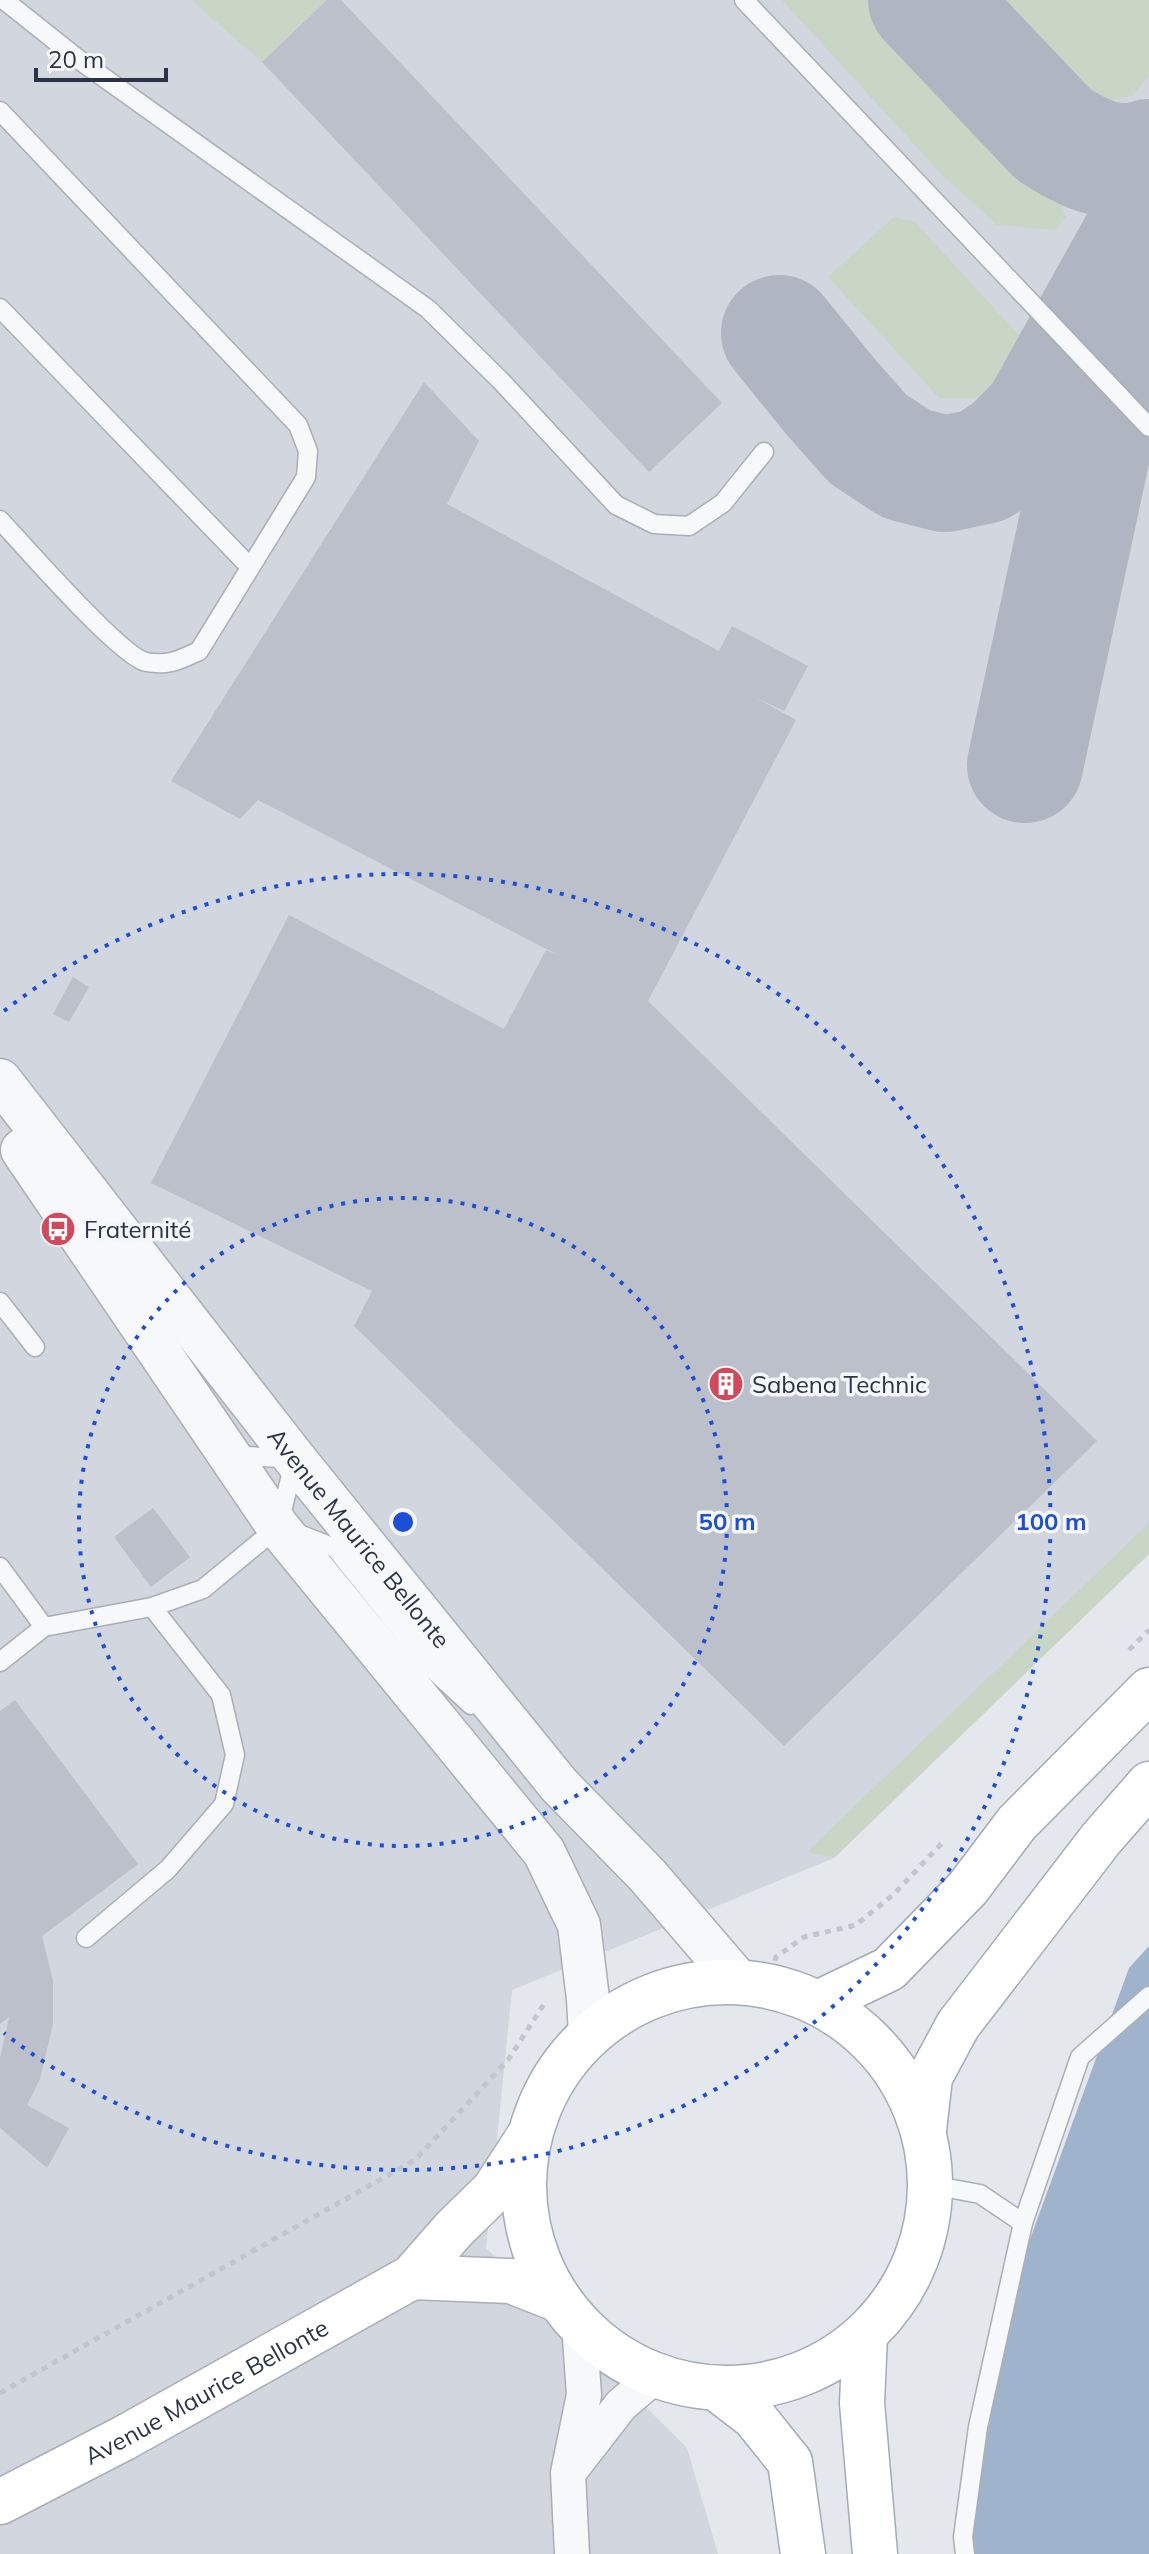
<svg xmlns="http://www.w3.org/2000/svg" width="1149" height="2554" viewBox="0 0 1149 2554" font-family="Mulish,sans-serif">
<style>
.built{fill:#d2d6de}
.green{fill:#c9d6c5}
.water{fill:#9fb4cc}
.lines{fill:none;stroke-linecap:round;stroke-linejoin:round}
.taxiway{stroke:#b0b6c1;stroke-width:116}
.building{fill:#bbc0ca}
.service-casing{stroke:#a9aeb7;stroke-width:21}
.minor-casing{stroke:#a9aeb7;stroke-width:37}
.tertiary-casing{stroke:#a9aeb7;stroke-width:45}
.secondary-casing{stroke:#a9aeb7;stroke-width:47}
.primary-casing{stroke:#a3abb8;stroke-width:47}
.path{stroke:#c2c5cb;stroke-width:5;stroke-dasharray:6 6;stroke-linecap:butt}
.service{stroke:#f7f8fa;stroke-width:18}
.minor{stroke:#f7f8fa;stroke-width:34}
.tertiary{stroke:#f7f8fa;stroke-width:42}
.secondary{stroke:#fff;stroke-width:44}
.primary{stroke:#fff;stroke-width:44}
.ring{fill:none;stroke:#1d4ed8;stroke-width:4;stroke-dasharray:4 8}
.labels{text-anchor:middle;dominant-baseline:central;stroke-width:7;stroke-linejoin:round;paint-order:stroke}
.poi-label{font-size:24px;fill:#2b3445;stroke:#f4f6f9;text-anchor:start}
.street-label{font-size:24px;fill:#2b3445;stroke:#f4f6f9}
.centre{fill:#1d4ed8;stroke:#f4f6f9;stroke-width:4}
.ring-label{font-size:24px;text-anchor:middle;font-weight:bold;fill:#1d4ed8;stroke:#f4f6f9;stroke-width:7;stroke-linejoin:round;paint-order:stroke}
</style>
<rect width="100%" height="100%" fill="#e4e7ec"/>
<polygon class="built" points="0,0 1149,0 1149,1554 834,1858 512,1990 486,2248 687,2448 718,2554 0,2554"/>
<g class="green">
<polygon points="191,0 327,0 262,62"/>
<polygon points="782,0 878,0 1054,184 1066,217 1055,230 997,225 941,174"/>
<polygon points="969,0 1149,0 1149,76 1132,96 1102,102 1059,95"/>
<polygon points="894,217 915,222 1019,335 1018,354 1006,380 976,398 939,398 828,277"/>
<polygon points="1149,1523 1149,1554 834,1858 807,1852"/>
</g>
<polygon class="water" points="1149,1946 1149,2554 968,2554 1003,2313 1129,1968"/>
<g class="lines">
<g class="taxiway">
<path d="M926,0L1053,134C1082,153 1114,169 1149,157"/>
<polyline points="779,333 830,396 868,439 906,464 945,474 983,466 1009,449 1039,419 1149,222"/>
<polyline points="1025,765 1118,332"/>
</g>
</g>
<g class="building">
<polygon points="327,0 341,0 722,403 649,472 262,62"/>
<polygon points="424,382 479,441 447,504 719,651 732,626 808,666 784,711 755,697 796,720 648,1001 1097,1441 784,1746 354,1326 372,1291 151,1183 289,915 504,1029 546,950 558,955 258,800 240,819 171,781"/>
<polygon points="73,977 89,987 69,1022 53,1014"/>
<polygon points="153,1508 190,1557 151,1587 114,1537"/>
<polygon points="15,1700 138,1864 42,1936 53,1981 53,2024 40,2079 27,2105 69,2128 47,2168 0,2128 0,2058 9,2017 0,2024 0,1711"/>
</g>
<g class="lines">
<defs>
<g id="service">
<polyline points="4,0 82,62 428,309 501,381 616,505 654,524 689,526 723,503 764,452"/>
<polyline points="744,0 1149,427"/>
<path d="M0,111L298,425L308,451L306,477L199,651C179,660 169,666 146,662C120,656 24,546 0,520"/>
<polyline points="0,308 250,567"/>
<polyline points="0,1302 35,1347"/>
<polyline points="296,1533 335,1548 431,1668 471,1705"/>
<polyline points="0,1567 44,1627"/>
<polyline points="0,1662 44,1627 152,1607 203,1589 278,1527 295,1459 231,1455"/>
<polyline points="86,1938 168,1869 224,1804 235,1755 221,1695 152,1607"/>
<polyline points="931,2185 980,2194 1023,2223 1080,2057 1149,1996"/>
<polyline points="965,2554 963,2537 978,2427 1023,2223"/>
</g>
<g id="minor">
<polyline points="573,2467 621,2405 655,2376"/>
<polyline points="572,2554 568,2473 584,2395 579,2324"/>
</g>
<g id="tertiary">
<path id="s1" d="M0,1080L295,1459L559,1785L647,1875L738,1981"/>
<polyline points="22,1150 278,1527 544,1852 579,1925 588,1999 590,2034"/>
</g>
<g id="secondary">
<polyline points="412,2277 511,2281 559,2300"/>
<path id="s2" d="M0,2502L124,2438L412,2277L454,2229L494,2190L529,2136"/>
</g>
<g id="primary">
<circle cx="727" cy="2185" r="203"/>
<polyline points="818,2003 889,1969 968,1888 1017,1823 1149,1690"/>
<polyline points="924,2130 930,2077 958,2025 1101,1839 1149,1784"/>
<polyline points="865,2335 862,2403 875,2554"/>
<polyline points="716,2388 754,2417 790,2462 803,2554"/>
</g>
</defs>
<use href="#service" class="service-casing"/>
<use href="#minor" class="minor-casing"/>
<use href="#tertiary" class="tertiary-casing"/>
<use href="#secondary" class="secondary-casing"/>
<use href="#primary" class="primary-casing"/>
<g class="path">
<polyline points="1129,1650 1149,1630"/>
<polyline points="775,1961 776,1957 804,1937 856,1925 894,1894 944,1841"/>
<polyline points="0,2393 415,2160 508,2060 544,2004"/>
</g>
<use href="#service" class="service"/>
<use href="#minor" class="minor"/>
<use href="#tertiary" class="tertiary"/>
<use href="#secondary" class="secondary"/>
<use href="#primary" class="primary"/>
</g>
<g class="ring">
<circle cx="403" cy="1522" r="324"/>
<path d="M4 1011A648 648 0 1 1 4 2033"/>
</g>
<defs>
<symbol id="bus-disc" viewBox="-11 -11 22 22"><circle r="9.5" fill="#d1495b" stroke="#f4f6f9"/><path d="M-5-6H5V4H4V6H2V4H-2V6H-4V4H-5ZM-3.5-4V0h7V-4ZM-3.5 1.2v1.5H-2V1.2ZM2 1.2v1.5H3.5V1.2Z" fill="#fff"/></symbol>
<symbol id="building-disc" viewBox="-11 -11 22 22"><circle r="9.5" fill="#d1495b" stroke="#f4f6f9"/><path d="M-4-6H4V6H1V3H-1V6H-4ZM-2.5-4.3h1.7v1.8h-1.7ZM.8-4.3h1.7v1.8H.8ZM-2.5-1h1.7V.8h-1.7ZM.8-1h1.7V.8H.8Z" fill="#fff"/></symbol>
</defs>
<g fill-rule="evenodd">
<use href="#bus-disc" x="38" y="1209" width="40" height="40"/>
<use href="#building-disc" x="706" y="1364" width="40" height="40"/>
</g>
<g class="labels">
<g class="poi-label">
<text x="84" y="1229">Fraternité</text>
<text x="752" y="1384">Sabena Technic</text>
</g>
<g class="street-label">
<text stroke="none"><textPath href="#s1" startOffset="582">Avenue Maurice Bellonte</textPath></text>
<text stroke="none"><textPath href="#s2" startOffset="234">Avenue Maurice Bellonte</textPath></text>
</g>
</g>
<circle cx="403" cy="1522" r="12" class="centre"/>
<g class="ring-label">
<text x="727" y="1530">50 m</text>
<text x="1051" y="1530">100 m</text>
</g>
<path d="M36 68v12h130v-12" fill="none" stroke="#2b3445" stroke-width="4"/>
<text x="48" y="68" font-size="24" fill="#2b3445" stroke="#f4f6f9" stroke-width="6" paint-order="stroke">20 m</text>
</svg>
